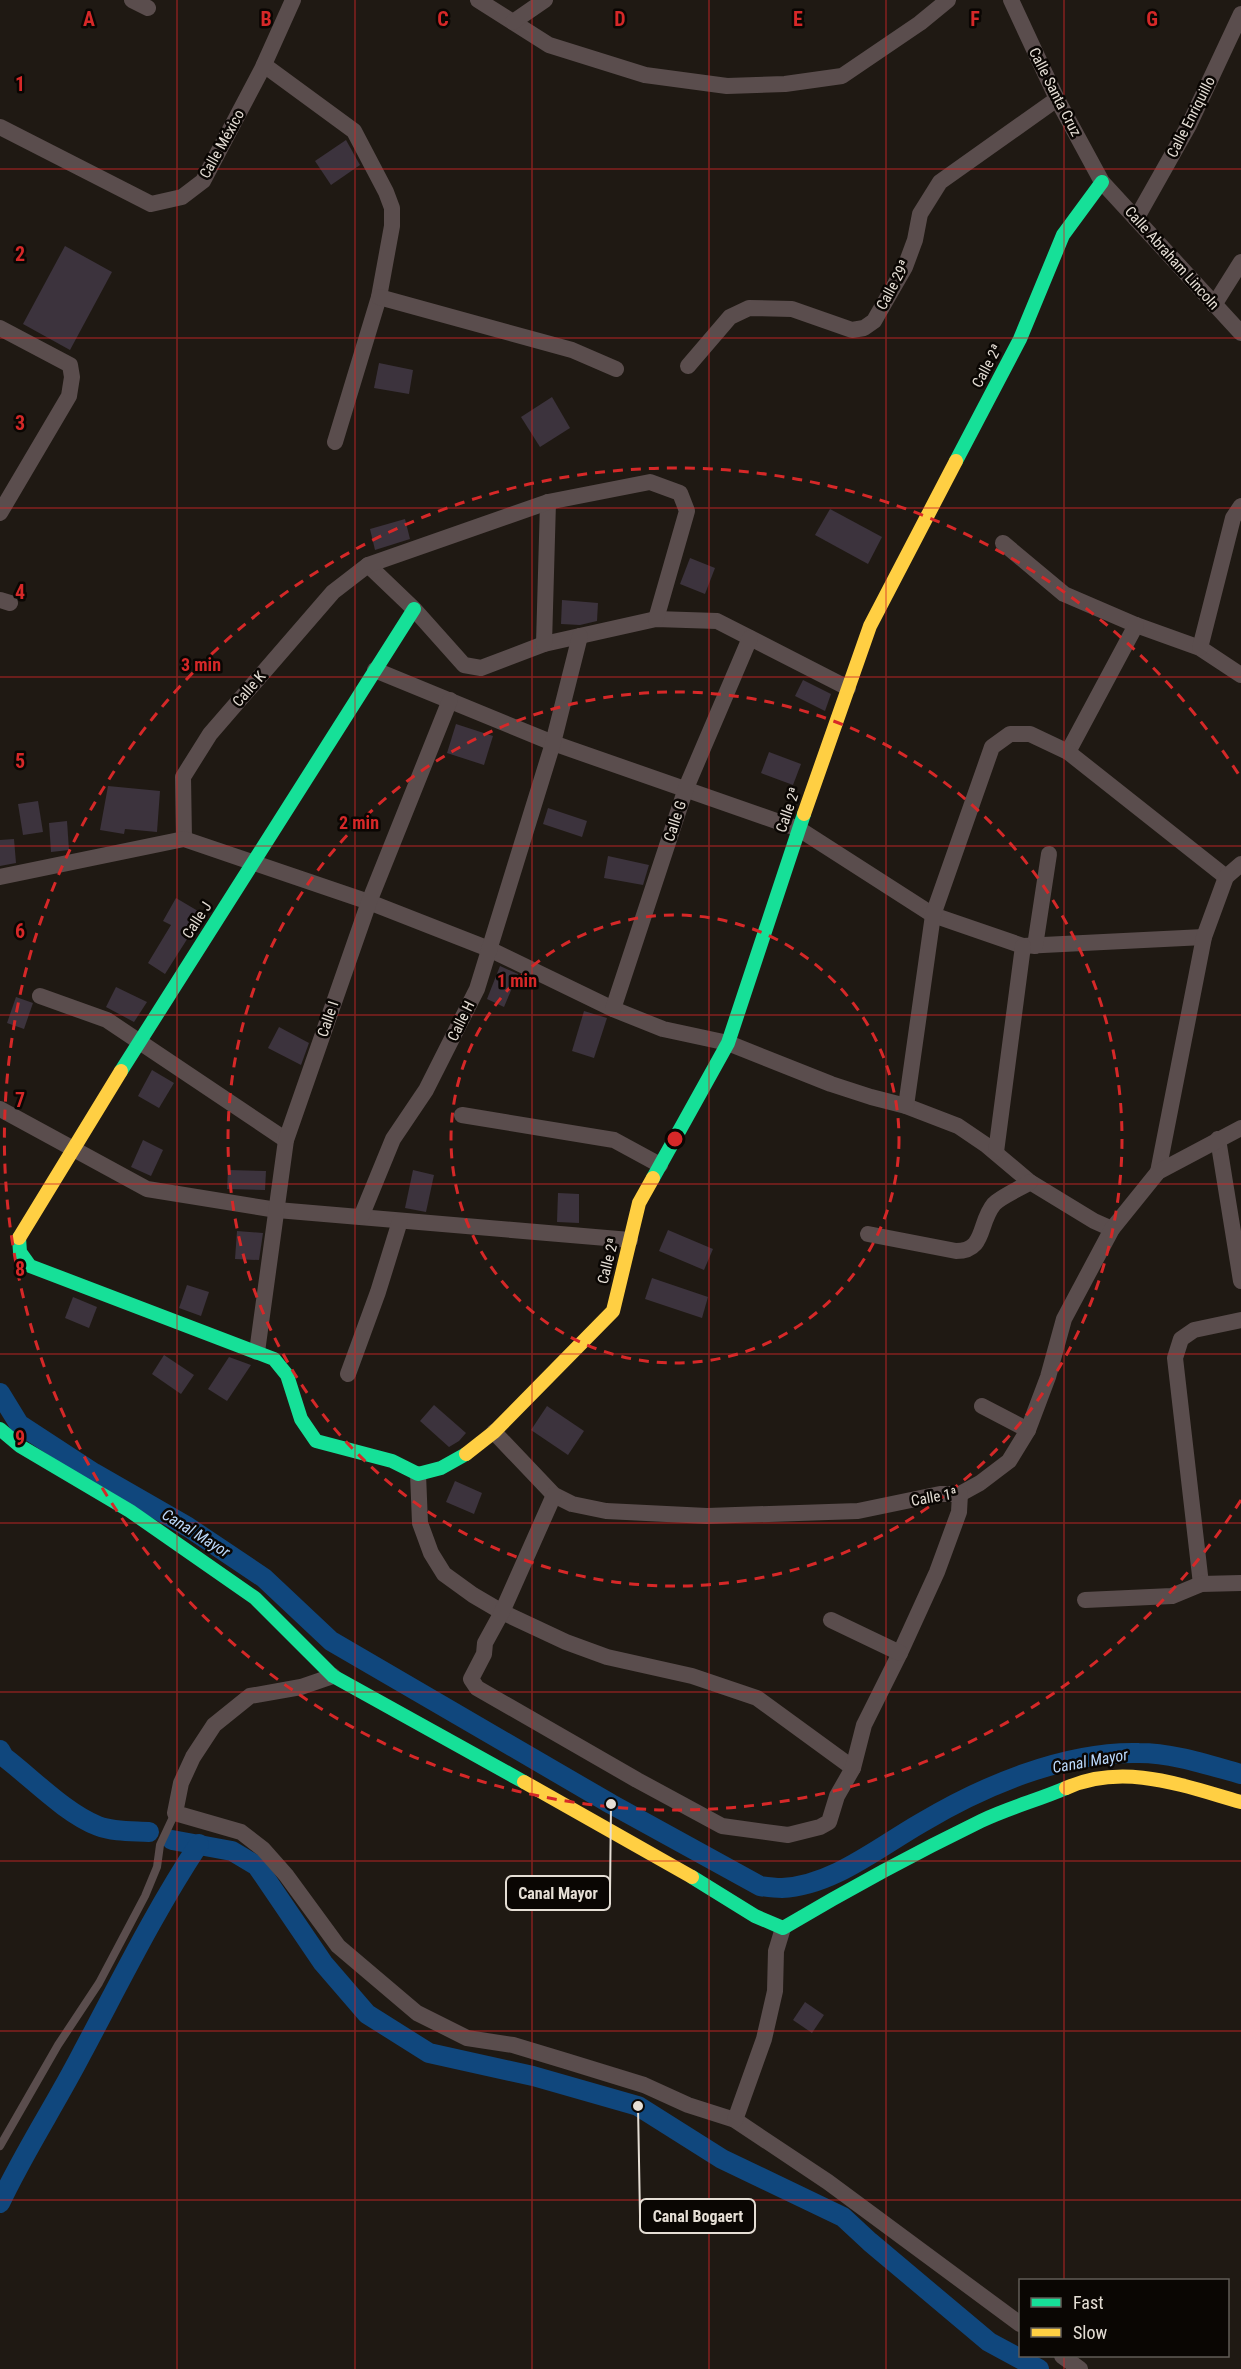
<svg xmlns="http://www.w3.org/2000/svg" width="1241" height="2369" viewBox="0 0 1241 2369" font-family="'Roboto Condensed',sans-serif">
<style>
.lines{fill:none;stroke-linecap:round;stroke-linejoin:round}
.canal{stroke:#10477d;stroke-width:20}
.building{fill:#3c333d}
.lane{stroke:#5a4d4d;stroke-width:8}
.street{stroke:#5a4d4d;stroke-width:16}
.fast{stroke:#16e098;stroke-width:14}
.slow{stroke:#ffcf43;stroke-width:14}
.grid{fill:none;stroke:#d62828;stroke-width:1.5;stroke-opacity:0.55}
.ring{fill:none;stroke:#d62828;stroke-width:3;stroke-dasharray:10 8}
.labels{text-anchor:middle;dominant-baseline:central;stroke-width:5;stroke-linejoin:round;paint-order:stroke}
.street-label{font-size:15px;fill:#e5ded5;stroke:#0a0603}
.water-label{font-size:16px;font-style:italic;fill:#bad8fb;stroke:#0a0603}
.grid-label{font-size:20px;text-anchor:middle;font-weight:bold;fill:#d62828;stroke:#0a0603;stroke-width:5;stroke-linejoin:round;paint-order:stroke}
.centre{fill:#d62828;stroke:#0a0603;stroke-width:3}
.ring-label{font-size:18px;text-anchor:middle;font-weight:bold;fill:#d62828;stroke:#0a0603;stroke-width:5;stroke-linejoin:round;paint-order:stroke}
.leader{fill:none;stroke:#e5ded5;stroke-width:2}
.callout-dot{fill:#e5ded5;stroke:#0a0603;stroke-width:2}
.callout{fill:#0a0603;stroke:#e5ded5;stroke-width:2}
.callout-label{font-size:16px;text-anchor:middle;font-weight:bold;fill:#e5ded5}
</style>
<rect width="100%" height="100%" fill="#1f1913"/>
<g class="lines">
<g class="canal">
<path d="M0,1393L19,1424L94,1473L188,1527L264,1578L331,1641L611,1804L760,1886C767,1887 775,1888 782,1888C832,1886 879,1847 921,1823C983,1786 1065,1751 1139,1753C1173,1753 1208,1765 1241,1774"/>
<path d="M0,1750L4,1757C33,1779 65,1813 98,1826C114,1832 132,1831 149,1832"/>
<polyline points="172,1840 232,1851 257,1866 323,1963 367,2014 429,2053 533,2076 638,2106 722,2159 843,2217 870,2242 989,2342 1039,2369"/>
<path d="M0,2203C24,2152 55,2105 81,2055C119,1984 154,1912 199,1844"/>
</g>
</g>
<g class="building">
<polygon points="346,140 360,165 331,185 315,161"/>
<polygon points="65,246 112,272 70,350 23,324"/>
<polygon points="379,363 413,370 409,394 374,388"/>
<polygon points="552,397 570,428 540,447 521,417"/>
<polygon points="830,509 882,537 868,564 815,535"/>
<polygon points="405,519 410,539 375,550 370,529"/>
<polygon points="690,558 715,568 705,594 680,584"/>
<polygon points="562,600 598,603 597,621 580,625 561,624"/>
<polygon points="803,680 831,694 825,711 795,696"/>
<polygon points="456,724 493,736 484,765 447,753"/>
<polygon points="769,752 801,764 793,785 761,773"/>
<polygon points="108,786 160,791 157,832 125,829 124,834 100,830"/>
<polygon points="38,801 43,832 23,835 18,804"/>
<polygon points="548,808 587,821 582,837 543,824"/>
<polygon points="67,821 69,850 51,852 49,823"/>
<polygon points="14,839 16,863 0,866 0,840"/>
<polygon points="608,856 649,865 643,885 604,878"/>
<polygon points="176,898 203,914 165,974 148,963 171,925 163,921"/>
<polygon points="500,966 518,974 504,1007 487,999"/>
<polygon points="116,987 147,1002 134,1022 106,1007"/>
<polygon points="16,997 33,1003 24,1029 7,1023"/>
<polygon points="584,1011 607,1018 594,1058 572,1051"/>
<polygon points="279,1027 309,1043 301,1065 268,1048"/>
<polygon points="152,1070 174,1083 159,1108 138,1096"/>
<polygon points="143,1140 163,1150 151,1176 131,1167"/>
<polygon points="228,1170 266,1171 265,1190 227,1189"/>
<polygon points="413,1170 434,1175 426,1212 405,1208"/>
<polygon points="558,1193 579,1194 579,1223 557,1222"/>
<polygon points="668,1230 713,1249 704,1270 659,1251"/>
<polygon points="237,1231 263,1233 259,1260 235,1259"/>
<polygon points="652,1278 708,1297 702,1318 645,1299"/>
<polygon points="187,1285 209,1292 201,1316 179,1308"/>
<polygon points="73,1297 97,1307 89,1328 65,1318"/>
<polygon points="164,1355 194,1375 181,1394 152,1374"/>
<polygon points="229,1357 251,1365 227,1401 208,1389"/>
<polygon points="434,1405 466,1433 459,1441 449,1447 420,1421"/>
<polygon points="547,1406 584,1431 568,1455 531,1430"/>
<polygon points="455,1481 482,1493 474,1514 446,1502"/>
<polygon points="805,2002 824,2015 812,2033 793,2020"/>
</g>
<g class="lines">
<polyline class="lane" points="0,2146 58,2045 99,1983 145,1896 157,1867 160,1845 175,1813"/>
<g class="street">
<polyline points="132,0 148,8"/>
<polyline points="478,0 549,45 645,75 727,86 785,84 842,76 920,23 948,0"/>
<polyline points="1011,0 1057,99 1102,182 1241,333"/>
<polyline points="513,22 545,0"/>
<polyline points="264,65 354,131 386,192 392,208 392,226 379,297 335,442"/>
<polyline points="0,127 151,204 182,197 203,181 262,69 293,0"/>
<polyline points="1136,219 1189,125 1241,14"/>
<polyline points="379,297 572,350 616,369"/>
<polyline points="1214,305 1241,262"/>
<polyline points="0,328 70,365 72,377 69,396 0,513"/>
<polyline points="688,366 730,317 749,308 792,309 852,330 864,328 874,321 905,267 915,240 920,214 940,182 1057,99"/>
<polyline points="1003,543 1064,594 1136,625 1200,648 1241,675"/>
<polyline points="368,565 414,609 464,665 481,668 544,644 656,619 717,621 848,688"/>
<polyline points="0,600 10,603"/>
<polyline points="544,644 548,502"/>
<polyline points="1200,648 1233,518 1241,506"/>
<polyline points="375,670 553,743 799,829 933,915 1023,946 1204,937"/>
<polyline points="1068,752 1136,625"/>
<polyline points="184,839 183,777 210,734 333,592 368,565 548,502 650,482 680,493 687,511 656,619"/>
<polyline points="0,877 184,839 369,902 489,949 613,1009 663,1029 728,1043 831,1084 871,1097 906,1106 958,1126 986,1145 1030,1182 1094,1221 1112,1229"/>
<polyline points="1035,946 1049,854"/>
<polyline points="40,996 107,1020 286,1140"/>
<polyline points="613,1009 686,788 750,638"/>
<polyline points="906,1106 933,915 992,747 1010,734 1030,734 1068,752 1226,877"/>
<polyline points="0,1109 147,1189 277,1210 630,1240"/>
<polyline points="462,1115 614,1140 660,1165"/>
<polyline points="1218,1139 1241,1281"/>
<polyline points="996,1152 1023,946"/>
<polyline points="1158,1172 1204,937 1226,877 1241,864"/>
<polyline points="361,1217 393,1139 426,1090 477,989 553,743 580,636"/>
<path d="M868,1234L956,1251C986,1251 978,1223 994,1204C1000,1197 1021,1188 1030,1182"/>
<polyline points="257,1352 286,1140 369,902 450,700"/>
<polyline points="348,1374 378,1292 400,1221"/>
<polyline points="982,1406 1028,1430"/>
<polyline points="494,1432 554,1495 572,1504 606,1511 707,1516 858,1511 940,1494 960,1494 980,1483 1009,1461 1028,1430 1048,1377 1064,1319 1112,1229 1158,1172 1241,1128"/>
<polyline points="418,1474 420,1523 431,1553 444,1574 473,1595 502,1612 566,1642 607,1657 692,1676 757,1698 853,1768"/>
<polyline points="554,1495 502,1612 485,1643 484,1654 471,1679 477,1688 637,1780 722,1826 788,1835 820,1827 829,1822 837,1796 853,1768 864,1725 900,1653 937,1572 959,1512 960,1494"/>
<polyline points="1201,1584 1175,1358 1181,1339 1194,1330 1241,1320"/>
<polyline points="1085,1600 1172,1596 1201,1584 1241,1583"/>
<polyline points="831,1620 900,1653"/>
<polyline points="333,1676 301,1687 250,1696 214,1725 193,1757 181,1783 175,1813 241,1832 263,1849 286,1875 338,1946 417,2013 467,2038 513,2045 566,2061 644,2085 688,2105 735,2120 828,2182 1020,2324"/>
<polyline points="735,2120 764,2039 775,1991 776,1951 783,1928"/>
<polyline points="1062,2356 1080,2369"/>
</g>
<g class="fast">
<polyline points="956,461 1020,339 1063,235 1102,182"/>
<polyline points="121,1071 414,609"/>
<polyline points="653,1178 728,1043 804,814"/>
<polyline points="19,1238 20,1252 30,1266 274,1359 287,1375 301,1419 316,1441 392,1461 418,1474 441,1468 466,1454"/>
<polyline points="0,1429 20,1446 130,1511 255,1598 333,1676 524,1782"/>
<path d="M692,1877L755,1916L783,1928C847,1890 913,1854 981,1821C1008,1808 1038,1800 1066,1788"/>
</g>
<g class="slow">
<polyline points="804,814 870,626 956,461"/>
<polyline points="19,1238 121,1071"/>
<polyline points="466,1454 494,1432 613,1311 639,1203 653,1178"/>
<polyline points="524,1782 692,1877"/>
<path d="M1066,1788C1124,1762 1184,1786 1241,1802"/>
</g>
</g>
<path class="grid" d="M177,0V2369M355,0V2369M532,0V2369M709,0V2369M886,0V2369M1064,0V2280M0,169H1241M0,338H1241M0,508H1241M0,677H1241M0,846H1241M0,1015H1241M0,1184H1241M0,1354H1241M0,1523H1241M0,1692H1241M0,1861H1241M0,2031H1241M0,2200H1241M1064,2356V2369"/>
<g class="ring">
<circle cx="675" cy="1139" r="224"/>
<circle cx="675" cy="1139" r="447"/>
<path d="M1241 1500A671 671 0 1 1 1241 778"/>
</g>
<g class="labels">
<g class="street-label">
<text transform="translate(1055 92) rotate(63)">Calle Santa Cruz</text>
<text transform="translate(1191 117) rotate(-63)">Calle Enriquillo</text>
<text transform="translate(222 144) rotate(-61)">Calle México</text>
<text transform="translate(1172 258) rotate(48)">Calle Abraham Lincoln</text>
<text transform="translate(893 285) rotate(-62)">Calle 29ª</text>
<text transform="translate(987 366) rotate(-62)">Calle 2ª</text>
<text transform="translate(249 689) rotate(-49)">Calle K</text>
<text transform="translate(788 810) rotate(-71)">Calle 2ª</text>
<text transform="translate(675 821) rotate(-72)">Calle G</text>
<text transform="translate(197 920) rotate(-57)">Calle J</text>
<text transform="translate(328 1019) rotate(-71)">Calle I</text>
<text transform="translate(461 1021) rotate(-64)">Calle H</text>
<text transform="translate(608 1261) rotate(-76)">Calle 2ª</text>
<text transform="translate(934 1497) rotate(-10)">Calle 1ª</text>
</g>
<g class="water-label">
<text transform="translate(196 1533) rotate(32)">Canal Mayor</text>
<text transform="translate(1090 1761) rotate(-10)">Canal Mayor</text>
</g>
</g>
<g class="grid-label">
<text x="89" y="26">A</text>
<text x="266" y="26">B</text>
<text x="443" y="26">C</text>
<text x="620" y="26">D</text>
<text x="798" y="26">E</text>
<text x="975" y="26">F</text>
<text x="1152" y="26">G</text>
<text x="20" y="91">1</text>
<text x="20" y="261">2</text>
<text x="20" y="430">3</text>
<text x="20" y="599">4</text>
<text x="20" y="768">5</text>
<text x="20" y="938">6</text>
<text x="20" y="1107">7</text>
<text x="20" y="1276">8</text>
<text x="20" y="1445">9</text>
</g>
<circle cx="675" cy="1139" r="9" class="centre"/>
<g class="ring-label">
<text x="201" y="671">3 min</text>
<text x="359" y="829">2 min</text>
<text x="517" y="987">1 min</text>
</g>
<path class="leader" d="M611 1804L610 1893M638 2106L640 2216"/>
<g class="callout-dot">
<circle cx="611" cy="1804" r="6"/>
<circle cx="638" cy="2106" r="6"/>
</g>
<g class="callout">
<rect x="506" y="1876" width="104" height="34" rx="6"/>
<rect x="640" y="2199" width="115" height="34" rx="6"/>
</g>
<g class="callout-label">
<text x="558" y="1899">Canal Mayor</text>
<text x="698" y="2222">Canal Bogaert</text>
</g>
<rect x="1019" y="2279" width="210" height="78" fill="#0a0603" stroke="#625c57" stroke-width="1.5"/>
<rect x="1031" y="2298" width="30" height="9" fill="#16e098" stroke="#625c57" stroke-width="1.5"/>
<text x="1073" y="2309" font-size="18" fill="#e5ded5">Fast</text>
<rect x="1031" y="2328" width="30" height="9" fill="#ffcf43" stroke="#625c57" stroke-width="1.5"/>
<text x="1073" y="2339" font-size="18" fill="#e5ded5">Slow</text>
</svg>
